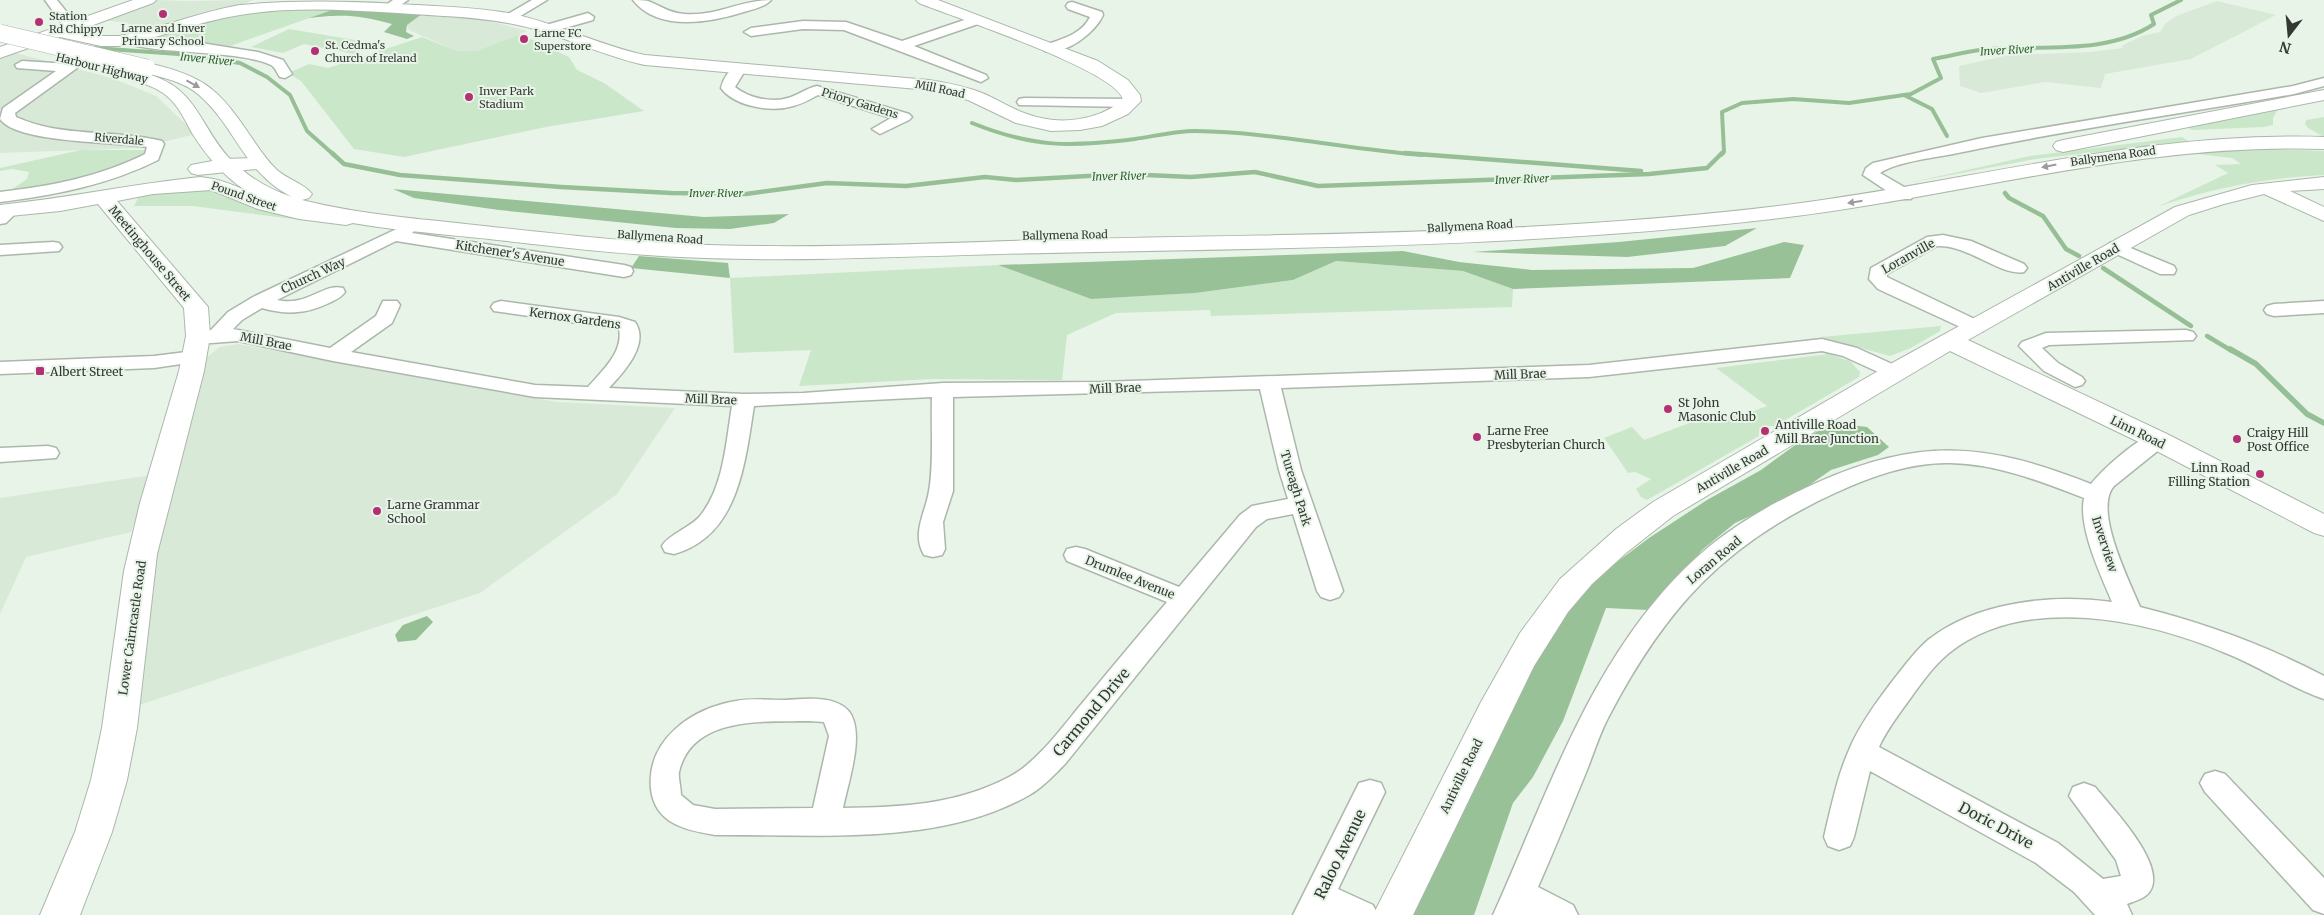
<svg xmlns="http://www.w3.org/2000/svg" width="2324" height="915" viewBox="0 0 2324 915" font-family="Merriweather,serif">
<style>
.built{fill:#d8e9d7}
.green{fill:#cbe7ca}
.forest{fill:#98c197}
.water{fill:#97bf95}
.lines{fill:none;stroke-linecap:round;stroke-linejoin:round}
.stream-far2{stroke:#97bf95;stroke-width:4}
.stream-far1{stroke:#97bf95;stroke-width:4.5}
.stream{stroke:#97bf95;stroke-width:5.5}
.street-casing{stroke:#acb7ac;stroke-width:3}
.secondary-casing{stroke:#acb7ac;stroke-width:2}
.highway-casing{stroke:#acb7ac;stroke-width:2}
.street{fill:#fff;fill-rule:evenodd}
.secondary{fill:#fff;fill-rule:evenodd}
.highway{fill:#fff;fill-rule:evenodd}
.highway-bridge-casing{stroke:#acb7ac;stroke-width:18;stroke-linecap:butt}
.highway-bridge{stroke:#fff;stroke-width:17}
.oneway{fill:#999c99}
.poi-dot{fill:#b53073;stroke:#e8f4e8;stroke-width:2}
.labels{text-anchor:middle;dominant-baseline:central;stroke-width:4;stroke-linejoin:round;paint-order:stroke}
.far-poi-label{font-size:11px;fill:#333833;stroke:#e8f4e8;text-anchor:start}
.far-water-label{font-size:11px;font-style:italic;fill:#29602a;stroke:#e8f4e8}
.far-street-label{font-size:11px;fill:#333833;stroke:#e8f4e8}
.street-label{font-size:12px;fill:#333833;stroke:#e8f4e8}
.poi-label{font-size:12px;fill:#333833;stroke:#e8f4e8;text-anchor:start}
.near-street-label{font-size:15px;fill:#333833;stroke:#e8f4e8}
</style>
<rect width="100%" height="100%" fill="#e8f4e8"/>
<g class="built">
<polygon points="156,0 185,1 253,0 239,6 159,28 105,20"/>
<polygon points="2217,1 2276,15 2191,59 2105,74 2101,88 2045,82 1981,93 1960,86 1959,66 2009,55 2090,52 2123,48 2121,46 2142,36 2160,32 2165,24 2176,16"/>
<polygon points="422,14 475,17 527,31 476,51 457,51 409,30 407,25"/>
<polygon points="0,49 112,78 156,96 196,134 138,148 0,153"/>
<polygon points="238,344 557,402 675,408 617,494 480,593 139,705 156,529 207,357 220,347"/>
<polygon points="151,475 131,532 26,557 0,614 0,498"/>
</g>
<g class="green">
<polygon points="338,8 230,46 149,39 216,18 258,10"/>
<polygon points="289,29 355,40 367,48 354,54 304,44 283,53 251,47"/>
<polygon points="520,34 569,57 577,70 604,83 644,111 546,127 404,157 354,149 301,81 288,73 309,64 328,68 422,37 457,51 476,51"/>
<polygon points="2278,109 2273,118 2273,125 2264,127 2192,130 2182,125"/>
<polygon points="2324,117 2324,137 2308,128 2305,124 2306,120"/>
<polygon points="2182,137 2190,142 2035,159 1908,183 2030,156"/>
<polygon points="156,147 154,154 93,178 0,193 11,190 27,179 29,172 12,169 0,171 0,168 81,150 144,150"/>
<path d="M2267,149L2324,151V175C2265,178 2213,188 2157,207L2228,173L2215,165L2241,164L2232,158L2188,153Z"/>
<polygon points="206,188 229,195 245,204 301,218 301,220 193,206 134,206 139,196 155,191"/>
<polygon points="1336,261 1463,271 1513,289 1512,307 1211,316 1210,310 1116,313 1067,335 1062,380 933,379 799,386 811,350 734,353 730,278 998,265 1091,299 1195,293 1293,280"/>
<polygon points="1941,326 1940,331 1911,348 1890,356 1821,337"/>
<polygon points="1828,354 1850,361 1860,372 1859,377 1775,426 1770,426 1759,432 1759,436 1647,500 1641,497 1636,489 1651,479 1635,472 1628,473 1604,438 1632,427 1644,440 1711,415 1720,420 1732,414 1738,417 1767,406 1716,368"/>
</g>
<g class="forest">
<path d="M338,8L422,14L407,25L406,32L414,36L407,39L384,32L392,24C358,15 344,14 309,18Z"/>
<polygon points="393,189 704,217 789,214 774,223 730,229 676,228 499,210 414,198"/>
<polygon points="1757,228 1725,246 1627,257 1473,252 1619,242"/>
<polygon points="1784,242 1804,245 1790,278 1513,289 1463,271 1336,261 1293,280 1195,293 1091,299 998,265 1403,251 1459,262 1532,270 1693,268"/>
<polygon points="639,256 728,263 730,278 631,268"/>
<polygon points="1833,423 1867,427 1889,447 1878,455 1831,470 1792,497 1735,523 1702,550 1655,607 1648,610 1606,608 1563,721 1533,777 1513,803 1474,915 1410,915 1553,624 1601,574 1649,538 1707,500 1761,470 1802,440"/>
</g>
<polygon class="water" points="427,616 433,622 416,640 398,642 395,635 403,625"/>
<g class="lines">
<g class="stream-far2">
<polyline points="95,48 178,54 240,63 267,77 290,95 307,131 334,155"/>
<polyline points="1904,95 1932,109 1947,136"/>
<path d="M972,123C1034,148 1070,147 1135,139C1155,136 1176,131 1195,131C1271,132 1346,149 1422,155"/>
<path d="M1721,155L1724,152L1722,112L1742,103L1793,99L1849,103L1911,94L1941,78L1933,59C1952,56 1970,50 1990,49C2043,45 2107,55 2154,24L2151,15L2181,0"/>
</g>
<g class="stream-far1">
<polyline points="332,153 344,164 400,175 561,187 671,193 746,194 827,183 906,186 985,177 1016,180 1124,174 1191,177 1255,172 1318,186 1649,174 1707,168 1722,153"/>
<polyline points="1405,153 1641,171"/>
<polyline points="2005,193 2009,198 2043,216 2066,249 2079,256"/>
<polyline points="2103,268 2191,326"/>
<polyline points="2207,336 2232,351"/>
</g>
<polyline class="stream" points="2230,349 2256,364 2307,414 2324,423"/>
<defs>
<g id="street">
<polygon points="45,0 57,0 77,25 75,32 65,32 63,25"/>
<polygon points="393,0 408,0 392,11 384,11 382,8"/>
<polygon points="532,0 547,0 512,21 502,21 501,18"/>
<path d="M633,0C637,0 644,0 648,1C661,6 669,13 684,14C715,17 741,0 771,0C766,6 755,9 747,11C713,22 659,33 633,0Z"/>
<path d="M1072,2L1102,12L1103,15C1096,32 1065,56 1045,51L1043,48L1045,45C1062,39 1082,34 1090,17L1068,9L1066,6L1068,3Z"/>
<polygon points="588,13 594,17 593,20 551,32 544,28 546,25"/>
<polygon points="976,16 982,20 981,23 914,46 986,75 988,78 981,82 844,30 803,29 751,36 744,32 751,28 803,21 846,22 902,41"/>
<path d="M128,35L141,40L207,44L258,52L283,60L292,74L285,78L280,77C277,73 275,67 271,65C241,49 134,55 121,39Z"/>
<path d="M22,61L70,64L77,68L15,113L16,117C62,138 113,129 162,141L164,144L158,160C108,185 55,195 0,202V192C51,186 99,177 145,154L147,147C116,141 18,144 0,119L3,108L56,71L17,68L15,65Z"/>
<path d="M739,65L746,69L735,87C748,98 772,103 788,98C798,95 807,88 817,86L909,114L912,117L909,120L880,134L872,129L891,118L818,95C809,100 800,105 789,107C769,112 734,106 721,88C723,79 730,67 739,65Z"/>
<path d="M2324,78V86L2294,94C2180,114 2065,130 1953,154C1933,158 1896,162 1880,173L1911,191L1913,195L1911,199H1899L1863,175L1866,168L1873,163L1982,138L2293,86Z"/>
<polygon points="1024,98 1130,99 1137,103 1130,107 1019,105 1017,102 1019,99"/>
<polygon points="9,206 15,207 18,211 6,223 0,224 0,210"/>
<path d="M407,224L413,225L416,229L412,233L624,265L631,267L633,271L631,275L624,277L396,241L277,300C308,307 322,283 343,288L345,292C341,298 335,300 329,303C306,314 286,315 262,308L242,320L233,329L330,348L376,316L383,301H397L400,305L392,323L351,352L535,385L588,387C601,372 624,352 619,329L494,311L491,307L494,303L501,301L619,317L635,322C650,344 624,372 609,388L744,394L803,393L943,383L1102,382L1589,365L1822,339L1857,348L1901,368L1904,372L1901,376L1894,378L1887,376L1843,356L1822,351L1589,377L1281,388L1301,470L1343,591L1339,597L1330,600L1321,597L1317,591L1293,514L1267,519L1256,527L1065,764C1055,774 1043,787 1031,794C940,847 817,834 715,835C686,830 655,824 651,789C646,740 692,708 736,701C752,698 769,700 785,700C802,699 826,696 841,705C847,708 851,713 853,719C862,743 848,783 843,808C901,807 956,805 1009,777C1035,764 1061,729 1079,707C1108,672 1137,637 1167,602L1067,561L1064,555L1067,549L1076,547L1085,549L1179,587L1240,515L1252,506L1288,499L1279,470L1260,389L953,397V491L943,522L945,549L942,555L933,557L924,555C911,533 926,512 929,491C934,465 931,425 932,397L754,406C745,462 739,536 674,554L665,552L662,546C669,534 690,528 700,516C724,487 726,441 732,406L535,397L333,361L238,341L198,344L191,342L188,338L191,334L211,330L228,312L253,297ZM809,721L824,722L829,736L813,808L715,809L693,805L681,795C681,788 678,778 679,772C692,715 766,722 809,721Z"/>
<path d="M1943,235L1971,241L2024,264L2027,268L2024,272C2002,277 1967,244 1937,246L1887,274V277L1983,323L1986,327L1983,331H1969L1878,289L1869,279L1871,268L1927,237Z"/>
<polygon points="53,242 59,243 62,247 59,251 0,255 0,245"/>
<polygon points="2116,242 2174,266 2176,270 2174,274 2160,274 2110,251 2107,247 2110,243"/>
<polygon points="2324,301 2324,313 2274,316 2267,314 2264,310 2267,306 2274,304"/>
<polygon points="2186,330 2193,332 2196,336 2193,340 2049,345 2042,348 2058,363 2082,377 2085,381 2082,385 2075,387 2044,371 2019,346 2022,342 2046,333"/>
<polygon points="194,351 201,353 204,357 201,361 154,368 0,374 0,362 154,356"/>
<path d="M2157,433L2165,435L2168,440L2165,445L2114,486C2093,510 2129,580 2140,607C2204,623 2265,645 2324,676V699C2291,688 2260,667 2228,654C2146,619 2024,593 1949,653C1934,665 1923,681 1912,696C1900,713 1887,729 1879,747L2058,843L2103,879L2121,876L2116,860L2069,796L2073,787L2084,783L2095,787C2111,807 2167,864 2150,891C2146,898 2135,901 2127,904L2132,915H2095L2074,892L2036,863L1870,771L1854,837L1850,846L1839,850L1828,846L1824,837C1831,808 1837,777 1849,750C1859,726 1875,704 1891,683C1903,668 1914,652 1928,640C1977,601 2053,594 2112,602C2101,575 2078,528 2084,498C2040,481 1997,464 1950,463C1910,462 1870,477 1835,493C1724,544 1665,609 1609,716C1600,733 1594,752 1587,770C1571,809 1555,848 1538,887L1573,905L1578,915H1493C1549,791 1593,652 1696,558C1730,527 1772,503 1814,484C1920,437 1985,442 2091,484C2104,468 2137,438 2157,433Z"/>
<polygon points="48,446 56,448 59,453 56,458 0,462 0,448"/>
<polygon points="2215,771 2225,774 2324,878 2324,914 2313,910 2205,792 2200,783 2205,774"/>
<polygon points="1370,780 1381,783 1385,792 1338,889 1373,905 1378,915 1293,915 1359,783"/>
</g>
<g id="secondary">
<path d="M133,0H156L153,3L77,31L101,36H119C160,29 199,12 240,5C292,0 346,1 398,4C435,6 472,7 508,13C555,22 598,45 645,55L929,80C947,83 965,86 982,93C997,99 1012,109 1027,114C1059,126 1097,121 1123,100C1119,71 950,16 919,3L916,0H938L1098,61L1128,80L1140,95L1141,101L1128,114L1102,126L1080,130L1051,131L1016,123L968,100L929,90L645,65C598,55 555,31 508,23C472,16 435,16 398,13C346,10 292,6 240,15C199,21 160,38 119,46H101L60,37L0,58V47Z"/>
<polygon points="260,158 267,160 270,164 267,168 198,175 191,173 188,169 191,165 223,159"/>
<path d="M200,177C227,179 248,193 273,201C297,207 322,210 346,213L353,215L357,219L353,223L346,225L299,219L258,209L211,190L153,194L117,201L208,307L210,336L204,371L157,554L137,728L127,780L112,832L80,915H40L75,832L91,780L102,728L124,571L140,503L179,371L186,336L184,308L98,204L60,211L0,217V205C67,198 133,184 200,177Z"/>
<polygon points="2324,177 2324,189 2290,191 2324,207 2324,221 2264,194 2224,204 2189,215 1968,340 2167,434 2324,514 2324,536 2314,533 2147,446 1950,351 1673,516 1626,553 1592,584 1568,612 1534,666 1413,915 1373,915 1481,702 1520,633 1560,579 1616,529 1653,502 1885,367 2175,207 2252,185"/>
</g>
<g id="highway">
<path d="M152,64C202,76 218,88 247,131C256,144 265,159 277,170C287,179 305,184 312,194L309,198L302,200C362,215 423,219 484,226C558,234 633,243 708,245C830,249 953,242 1075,239C1310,234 1545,234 1778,206C1962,184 2138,131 2324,137V149C2136,142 1958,198 1772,219C1531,247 1288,248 1046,253C932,255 818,262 705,258C632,256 561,247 489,239C422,232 353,227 287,209C244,197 215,170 192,133C185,120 178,105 167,96C155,86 139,82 125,78L122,74L125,70C134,68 142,72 151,75C199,91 199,126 230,159C247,176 268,189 292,197C244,173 236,127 199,95C185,82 164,78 146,73L143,69L146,65Z"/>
<polygon points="2324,90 2324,100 2063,152 2056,150 2053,146 2056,142 2063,140"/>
</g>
</defs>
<use href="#street" class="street-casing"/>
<use href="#secondary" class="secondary-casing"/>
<use href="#highway" class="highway-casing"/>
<use href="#street" class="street"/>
<use href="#secondary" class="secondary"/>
<use href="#highway" class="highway"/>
<defs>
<polyline id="highway-bridge" points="0,33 147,68"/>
</defs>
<use href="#highway-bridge" class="highway-bridge-casing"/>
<use href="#highway-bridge" class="highway-bridge"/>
</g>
<defs><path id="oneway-solid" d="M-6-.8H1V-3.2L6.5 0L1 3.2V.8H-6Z" transform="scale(1.25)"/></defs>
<g class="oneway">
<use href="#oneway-solid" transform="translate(193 84) rotate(29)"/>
<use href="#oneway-solid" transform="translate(2049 166) rotate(169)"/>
<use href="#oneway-solid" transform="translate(1855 202) rotate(171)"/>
</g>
<g class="poi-dot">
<circle cx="163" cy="14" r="5"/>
<circle cx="39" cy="22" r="5"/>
<circle cx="524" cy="39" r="5"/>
<circle cx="315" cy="51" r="5"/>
<circle cx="469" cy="97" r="5"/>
<rect x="35" y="366" width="10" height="10" rx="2.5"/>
<circle cx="1668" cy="409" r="5"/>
<circle cx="1765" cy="431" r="5"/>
<circle cx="1477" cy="437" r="5"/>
<circle cx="2237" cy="439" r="5"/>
<circle cx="2260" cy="474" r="5"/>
<circle cx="377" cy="511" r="5"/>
</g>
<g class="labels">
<g class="far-poi-label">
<text x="49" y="16">Station<tspan x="49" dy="13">Rd Chippy</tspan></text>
<text x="163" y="28" text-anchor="middle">Larne and Inver<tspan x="163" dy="13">Primary School</tspan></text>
<text x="534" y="33">Larne FC<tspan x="534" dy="13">Superstore</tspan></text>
<text x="325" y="45">St. Cedma's<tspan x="325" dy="13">Church of Ireland</tspan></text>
<text x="479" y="91">Inver Park<tspan x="479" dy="13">Stadium</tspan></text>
</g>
<g class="far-water-label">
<text transform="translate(2007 50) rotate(-3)">Inver River</text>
<text transform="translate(207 59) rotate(6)">Inver River</text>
<text transform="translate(1119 176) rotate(-1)">Inver River</text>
<text transform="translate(1522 179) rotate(-2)">Inver River</text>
<text x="716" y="193">Inver River</text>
</g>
<g class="far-street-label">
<text transform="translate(102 68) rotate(14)">Harbour Highway</text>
<text transform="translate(940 89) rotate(12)">Mill Road</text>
<text transform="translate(860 103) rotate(17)">Priory Gardens</text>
<text transform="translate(119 139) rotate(5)">Riverdale</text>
<text transform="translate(2113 156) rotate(-8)">Ballymena Road</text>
<text transform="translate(244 196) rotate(19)">Pound Street</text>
<text transform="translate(1470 226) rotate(-3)">Ballymena Road</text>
<text transform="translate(1065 235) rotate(-1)">Ballymena Road</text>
<text transform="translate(660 237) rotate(4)">Ballymena Road</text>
</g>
<g class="street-label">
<text transform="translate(150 253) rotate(50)">Meetinghouse Street</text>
<text transform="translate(510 253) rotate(9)">Kitchener's Avenue</text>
<text transform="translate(1908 256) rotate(-29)">Loranville</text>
<text transform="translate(2083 267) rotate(-30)">Antiville Road</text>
<text transform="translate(313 275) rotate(-25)">Church Way</text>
<text transform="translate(575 318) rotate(8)">Kernox Gardens</text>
<text transform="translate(266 341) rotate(11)">Mill Brae</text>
<text transform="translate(1520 374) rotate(-2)">Mill Brae</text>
<text transform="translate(1115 388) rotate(-2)">Mill Brae</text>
<text transform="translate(711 399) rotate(2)">Mill Brae</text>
<text transform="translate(2138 432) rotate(26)">Linn Road</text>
<text transform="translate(1732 469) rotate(-30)">Antiville Road</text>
<text transform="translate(1296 488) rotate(73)">Tureagh Park</text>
<text transform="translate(2105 544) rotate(72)">Inverview</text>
<text transform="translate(1714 560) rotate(-40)">Loran Road</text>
<text transform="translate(1130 577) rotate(22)">Drumlee Avenue</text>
<text transform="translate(132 628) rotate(-82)">Lower Cairncastle Road</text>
<text transform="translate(1461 776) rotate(-64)">Antiville Road</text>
</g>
<g class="poi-label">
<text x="50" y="371">Albert Street</text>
<text x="1678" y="402">St John<tspan x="1678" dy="14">Masonic Club</tspan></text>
<text x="1775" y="424">Antiville Road<tspan x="1775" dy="14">Mill Brae Junction</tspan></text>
<text x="1487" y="430">Larne Free<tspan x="1487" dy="14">Presbyterian Church</tspan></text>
<text x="2247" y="432">Craigy Hill<tspan x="2247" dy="14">Post Office</tspan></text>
<text x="2250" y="467" text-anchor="end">Linn Road<tspan x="2250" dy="14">Filling Station</tspan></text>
<text x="387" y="504">Larne Grammar<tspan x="387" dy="14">School</tspan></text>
</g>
<g class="near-street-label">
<text transform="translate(1091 712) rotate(-50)">Carmond Drive</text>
<text transform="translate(1996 825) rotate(28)">Doric Drive</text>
<text transform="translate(1340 854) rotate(-64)">Raloo Avenue</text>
</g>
</g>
<g transform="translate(2289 35) rotate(196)" stroke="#e8f4e8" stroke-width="4" paint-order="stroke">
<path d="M0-4L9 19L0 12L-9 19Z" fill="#333833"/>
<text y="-8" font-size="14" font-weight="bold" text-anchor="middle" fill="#333833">N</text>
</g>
</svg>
